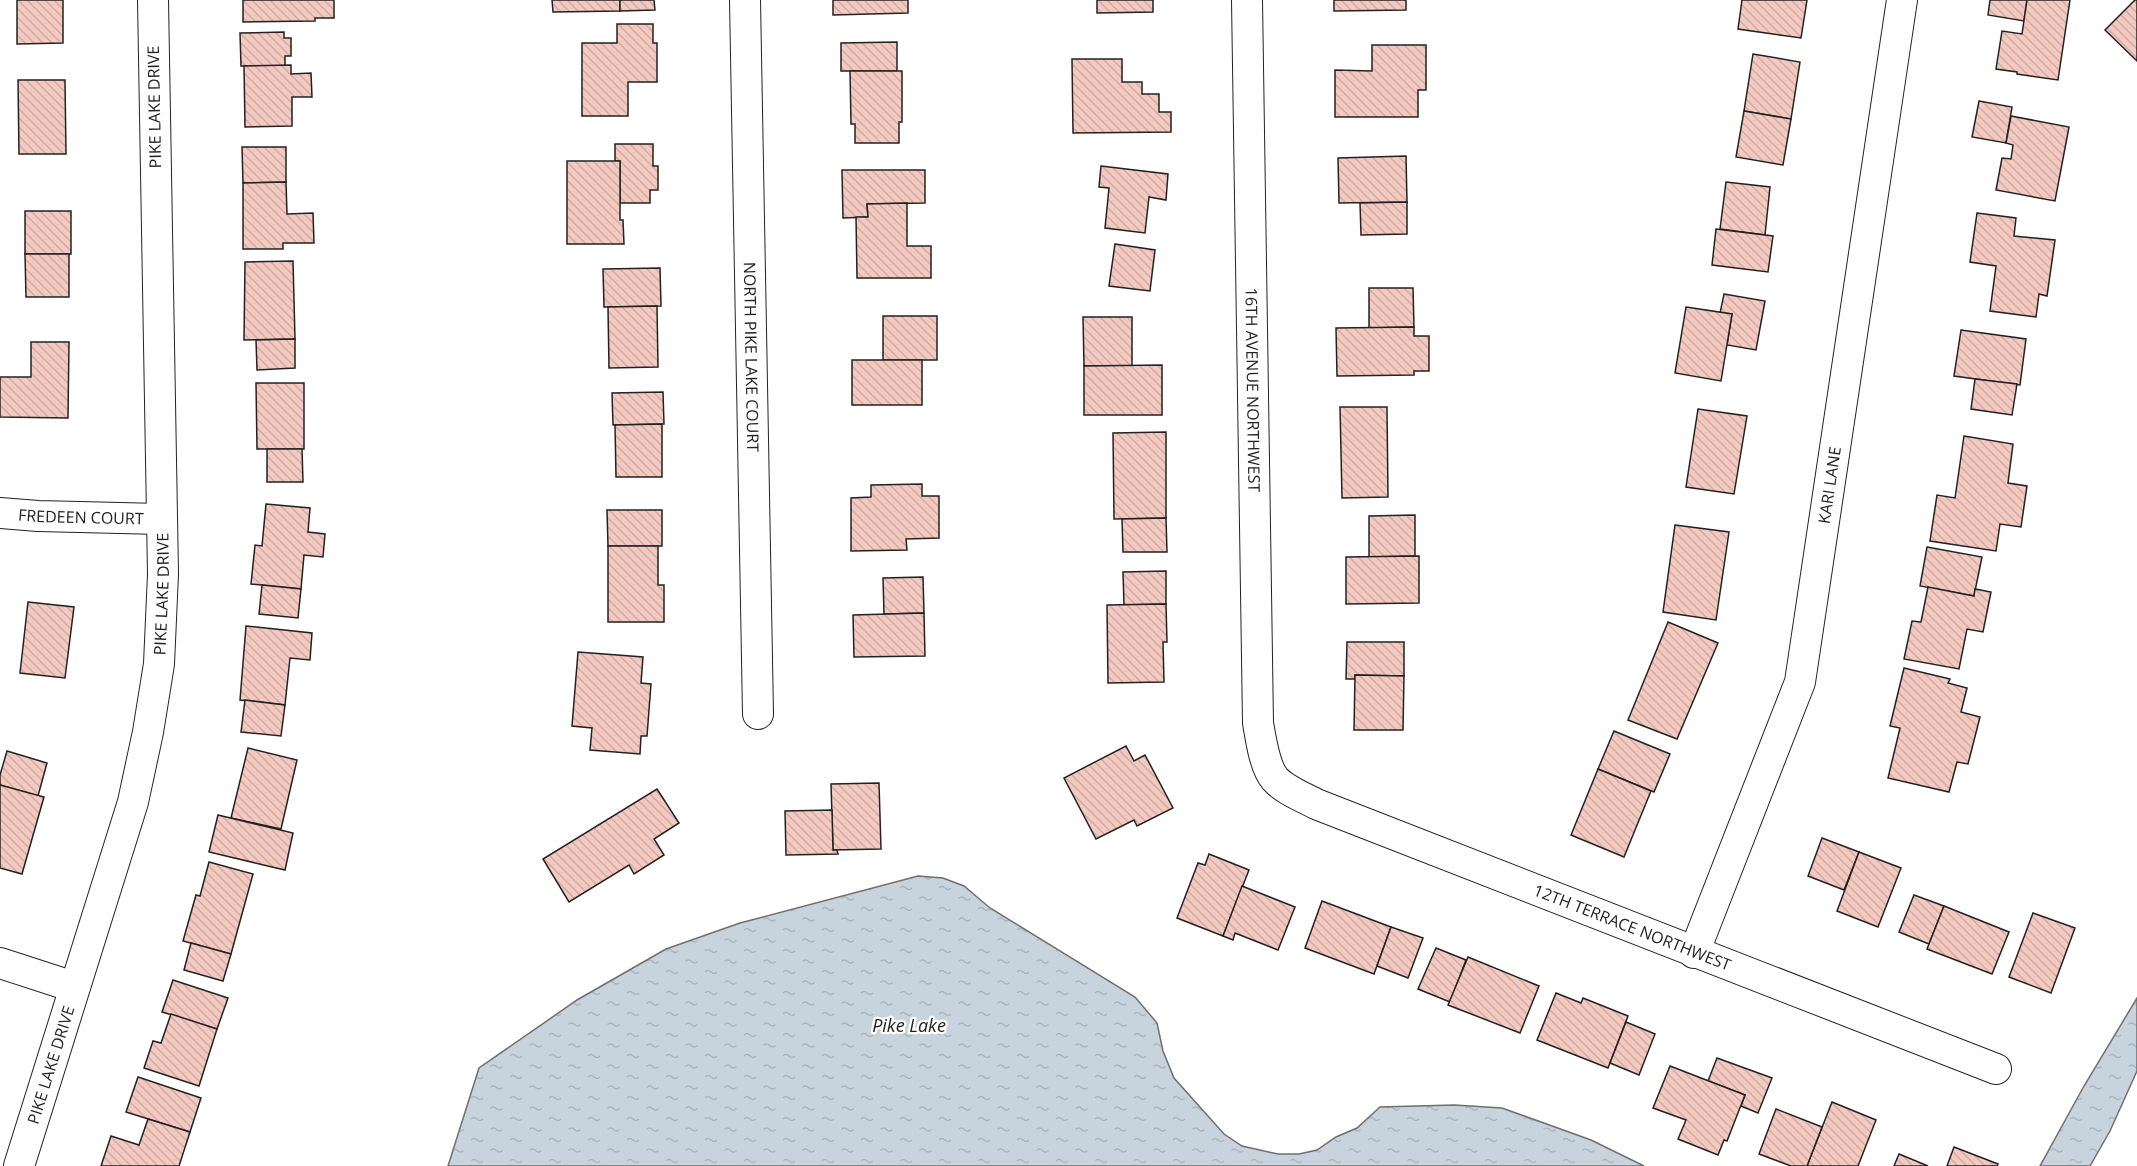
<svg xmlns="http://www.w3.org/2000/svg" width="2137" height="1166" viewBox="0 0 2137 1166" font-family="'Open Sans',sans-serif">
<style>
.water{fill:url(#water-ripples);stroke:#6f6f6f;stroke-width:1.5}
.building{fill:url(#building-back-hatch);stroke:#222;stroke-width:1.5}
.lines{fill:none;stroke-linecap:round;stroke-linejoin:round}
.street-casing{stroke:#222;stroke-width:32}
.street{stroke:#fff;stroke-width:30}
.labels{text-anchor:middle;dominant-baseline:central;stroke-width:4.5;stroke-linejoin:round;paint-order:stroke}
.street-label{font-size:16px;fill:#222;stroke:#fff}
.water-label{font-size:18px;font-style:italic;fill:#222;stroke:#fff}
</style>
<defs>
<pattern id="water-ripples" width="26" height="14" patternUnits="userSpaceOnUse" patternTransform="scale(1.5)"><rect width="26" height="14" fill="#c7d3dd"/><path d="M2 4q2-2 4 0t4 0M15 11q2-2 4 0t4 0" fill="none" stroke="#abb5bd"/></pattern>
<pattern id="building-back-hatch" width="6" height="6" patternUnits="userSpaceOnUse" patternTransform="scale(1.5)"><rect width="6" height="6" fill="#f3c9c0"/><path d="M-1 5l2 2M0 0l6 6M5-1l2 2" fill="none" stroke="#d0aca5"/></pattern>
</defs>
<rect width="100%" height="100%" fill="#fff"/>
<g class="water">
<polygon points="918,876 943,878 964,886 990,908 1135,997 1157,1023 1163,1051 1174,1078 1224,1134 1242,1146 1278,1154 1299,1154 1317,1150 1336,1137 1357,1128 1380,1107 1454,1105 1502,1108 1591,1140 1644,1166 448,1166 479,1068 577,1000 666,949 740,923"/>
<polygon points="2137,998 2137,1071 2110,1131 2090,1166 2040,1166 2084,1086"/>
</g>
<g class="building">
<polygon points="17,0 63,0 63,43 17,44"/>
<polygon points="243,0 334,0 334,18 315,18 315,21 243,22"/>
<polygon points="552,0 620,0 620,11 553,12"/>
<polygon points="620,0 654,0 655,10 620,11"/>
<polygon points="833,0 908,0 908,13 833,15"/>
<polygon points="1097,0 1153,0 1153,12 1097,13"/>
<polygon points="1334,0 1406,0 1406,10 1334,11"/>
<polygon points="1742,0 1807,0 1801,38 1738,29"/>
<polygon points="1990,0 2027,0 2024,21 1988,15"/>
<polygon points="2027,0 2070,0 2058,80 2017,74 2017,72 1996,69 2002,31 2022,34"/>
<polygon points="2135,0 2137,0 2137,61 2105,30"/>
<polygon points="617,24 653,24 653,43 657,43 657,82 628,82 628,116 582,116 582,43 617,43"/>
<polygon points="284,32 284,38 291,38 291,56 285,56 285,66 241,66 240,33"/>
<polygon points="897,42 897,71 841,71 841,43"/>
<polygon points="1372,45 1426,45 1426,90 1418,90 1418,117 1335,117 1335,70 1372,71"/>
<polygon points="1753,54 1800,62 1791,119 1744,111"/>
<polygon points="1072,59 1122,59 1122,82 1142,82 1142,94 1159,94 1159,112 1171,112 1171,132 1073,133"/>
<polygon points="291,65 291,74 311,73 312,97 292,97 292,126 245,127 244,66"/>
<polygon points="850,71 902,71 902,122 899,122 899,143 855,143 855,124 851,124"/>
<polygon points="18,80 65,80 66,154 19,154"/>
<polygon points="1979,101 2012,107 2006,143 1972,137"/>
<polygon points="1744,111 1791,119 1783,165 1736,157"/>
<polygon points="2011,116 2069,127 2055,201 1996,190 2002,158 2011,159 2013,145 2006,143"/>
<polygon points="615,144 653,144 653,166 658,166 658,190 650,190 650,203 620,203 620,161 615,161"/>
<polygon points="242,147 286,147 286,182 243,183"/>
<polygon points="1406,156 1407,202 1339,203 1338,158"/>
<polygon points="567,161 620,161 620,220 623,220 624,244 567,244"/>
<polygon points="1101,166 1168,174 1166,200 1149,197 1145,233 1105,228 1109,188 1099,187"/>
<polygon points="842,170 925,170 925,203 867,204 868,217 843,218"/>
<polygon points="286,182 287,214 313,213 314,243 283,243 283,249 243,249 243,183"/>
<polygon points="1726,182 1770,187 1765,235 1720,229"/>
<polygon points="1407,202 1407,234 1361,235 1360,203"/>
<polygon points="907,203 907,246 931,246 931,278 857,278 856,217 868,217 867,204"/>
<rect x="25" y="211" width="46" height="43"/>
<polygon points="1977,213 2016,218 2014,236 2055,240 2047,296 2039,294 2036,317 1990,311 1996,266 1970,262"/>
<polygon points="1716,229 1773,236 1768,272 1712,265"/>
<polygon points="1115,244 1155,250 1150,291 1109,286"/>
<polygon points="25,254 69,254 69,297 26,297"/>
<polygon points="293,261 295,339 244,340 245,262"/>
<polygon points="660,268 661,306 604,307 603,269"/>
<polygon points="1369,288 1413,288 1414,327 1369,328"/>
<polygon points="1724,294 1765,301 1756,350 1727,345 1732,314 1720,313"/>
<polygon points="657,306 658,367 609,368 608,307"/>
<polygon points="1686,307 1732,314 1721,381 1675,373"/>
<rect x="883" y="316" width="54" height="44"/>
<polygon points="1083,317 1132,317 1132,366 1084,366"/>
<polygon points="1414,327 1414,336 1429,336 1429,371 1414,371 1414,375 1337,376 1336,328"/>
<polygon points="1961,330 2026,339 2020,385 1954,376"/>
<polygon points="295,339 295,368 257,370 256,340"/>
<polygon points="31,342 69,342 68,418 0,417 0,377 31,377"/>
<rect x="852" y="360" width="70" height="45"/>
<polygon points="1162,365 1162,415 1084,415 1084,366"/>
<polygon points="1975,379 2017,384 2012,415 1971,409"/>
<polygon points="256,383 304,383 304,449 257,449"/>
<polygon points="663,392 664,424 613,425 612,393"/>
<polygon points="1340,407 1387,407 1388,497 1342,498"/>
<polygon points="1698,409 1747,416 1734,494 1686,487"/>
<polygon points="662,424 662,477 616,477 615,425"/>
<polygon points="1166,432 1166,518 1114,519 1113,433"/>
<polygon points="1964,436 2013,444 2008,483 2027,486 2021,527 2000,524 1996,551 1930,541 1937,495 1955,498"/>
<polygon points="267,449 302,449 303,482 267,482"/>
<polygon points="922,484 922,496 939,496 939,538 906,539 907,550 851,551 851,498 871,497 871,485"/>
<polygon points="266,504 310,508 308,532 325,534 323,557 304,555 301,589 251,584 255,545 262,546"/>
<polygon points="607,510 662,510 662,546 608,546"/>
<polygon points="1415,515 1415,556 1369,557 1369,516"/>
<polygon points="1166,518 1167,552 1123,552 1122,519"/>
<polygon points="1675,525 1729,532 1716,620 1663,612"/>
<polygon points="608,546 658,546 658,585 664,585 664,622 608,622"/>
<polygon points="1927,547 1982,557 1974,596 1920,586"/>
<polygon points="1419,556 1419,603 1346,604 1346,557"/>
<polygon points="1166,571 1166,604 1124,605 1123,572"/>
<polygon points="923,577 924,613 884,614 883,578"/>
<polygon points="262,585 301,589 298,618 259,614"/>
<polygon points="1928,587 1974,596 1975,589 1991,592 1983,632 1967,629 1959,669 1904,659 1912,621 1921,622"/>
<polygon points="28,602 74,607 65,678 20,673"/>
<polygon points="1166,604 1167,642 1163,642 1164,682 1108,683 1107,605"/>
<polygon points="924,613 925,656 854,657 853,615"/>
<polygon points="1668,622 1718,643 1677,739 1628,720"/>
<polygon points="246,626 312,633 310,660 290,658 285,705 240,700"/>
<polygon points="1347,642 1404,642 1404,676 1355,675 1355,679 1346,679"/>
<polygon points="578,652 643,657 641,683 651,684 647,736 641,736 640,754 590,750 592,728 572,726"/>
<polygon points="1904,668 1950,679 1948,683 1967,688 1961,712 1980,717 1968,764 1957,762 1949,792 1888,778 1900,728 1890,726"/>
<polygon points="1355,675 1404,676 1403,730 1354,730"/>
<polygon points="245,700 285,705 281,736 241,732"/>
<polygon points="1614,731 1670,754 1654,792 1598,769"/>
<polygon points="1126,746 1134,761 1145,755 1173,808 1137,826 1134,820 1096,839 1064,778"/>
<polygon points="248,748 297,760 281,829 231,818"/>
<polygon points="7,751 47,763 38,796 0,785 0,775"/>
<polygon points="1598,769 1651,791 1624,857 1571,835"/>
<polygon points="879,783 881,849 833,850 831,784"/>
<polygon points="0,785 44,797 22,874 0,868"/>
<polygon points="657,789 679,823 654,839 664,855 634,874 629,865 569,902 543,859"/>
<polygon points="832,810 833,850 837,850 838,854 786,855 785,811"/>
<polygon points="218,815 293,833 285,870 209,852"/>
<polygon points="1822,838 1859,852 1844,890 1808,876"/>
<polygon points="1859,852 1901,868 1878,927 1837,911"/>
<polygon points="1209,854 1249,870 1223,936 1177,918 1198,863 1205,865"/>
<polygon points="209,862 253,874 231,954 183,941 196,895 200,896"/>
<polygon points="1242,886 1295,907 1278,950 1235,933 1233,940 1223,936"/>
<polygon points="1914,895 1944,906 1929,944 1899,932"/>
<polygon points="1322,901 1391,927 1374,974 1305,948"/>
<polygon points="1944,906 2009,932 1992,974 1927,949"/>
<polygon points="2033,913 2075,928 2051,993 2009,977"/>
<polygon points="1391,927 1423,938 1408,978 1377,966"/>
<polygon points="191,943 231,954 223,981 184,970"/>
<polygon points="1436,948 1466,960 1450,1002 1418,989"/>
<polygon points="1468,957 1539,986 1520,1033 1448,1005"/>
<polygon points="173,980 228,998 217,1029 162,1012"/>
<polygon points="1556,993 1581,1003 1583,998 1628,1016 1608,1068 1537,1040"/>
<polygon points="171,1014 217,1029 199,1086 144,1068 153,1041 161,1043"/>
<polygon points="1626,1022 1655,1034 1639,1075 1610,1063"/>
<polygon points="1717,1058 1772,1078 1758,1113 1741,1106 1745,1095 1708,1081"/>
<polygon points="1670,1066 1745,1095 1727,1141 1724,1140 1718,1155 1678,1139 1686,1120 1653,1108"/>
<polygon points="138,1077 201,1098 190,1132 126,1112"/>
<polygon points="1832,1102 1876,1120 1858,1166 1807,1166"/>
<polygon points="1776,1109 1822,1127 1807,1166 1791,1166 1759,1154"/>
<polygon points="148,1119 190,1132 179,1166 101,1166 111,1136 139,1145"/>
<polygon points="1954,1147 1998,1164 1997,1166 1947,1166"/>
<polygon points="1899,1154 1928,1166 1894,1166"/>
</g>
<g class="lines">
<defs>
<g id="street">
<path id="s1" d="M745,0L758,714"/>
<path id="s2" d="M1247,0L1258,723C1261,739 1264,766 1275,779C1285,790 1303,797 1316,804L1996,1069"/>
<path id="s3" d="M0,513L38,516L161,519"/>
<path id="s4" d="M1694,953L1800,682L1902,0"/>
<polyline points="0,963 74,987"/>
<path id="s5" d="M19,1166L133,802L148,732L159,664L163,574L153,0"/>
</g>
</defs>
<use href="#street" class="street-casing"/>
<use href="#street" class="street"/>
</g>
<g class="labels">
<g class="street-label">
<text transform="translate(154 107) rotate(-91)">PIKE LAKE DRIVE</text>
<text stroke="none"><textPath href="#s1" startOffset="357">NORTH PIKE LAKE COURT</textPath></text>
<text stroke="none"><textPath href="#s2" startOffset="390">16TH AVENUE NORTHWEST</textPath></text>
<text stroke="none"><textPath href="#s4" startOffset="490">KARI LANE</textPath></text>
<text stroke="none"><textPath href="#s3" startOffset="81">FREDEEN COURT</textPath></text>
<text stroke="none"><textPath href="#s5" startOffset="592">PIKE LAKE DRIVE</textPath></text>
<text stroke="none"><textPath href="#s2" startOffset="1170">12TH TERRACE NORTHWEST</textPath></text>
<text stroke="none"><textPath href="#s5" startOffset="106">PIKE LAKE DRIVE</textPath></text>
</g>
<g class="water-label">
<text x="909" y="1025">Pike Lake</text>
</g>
</g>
</svg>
